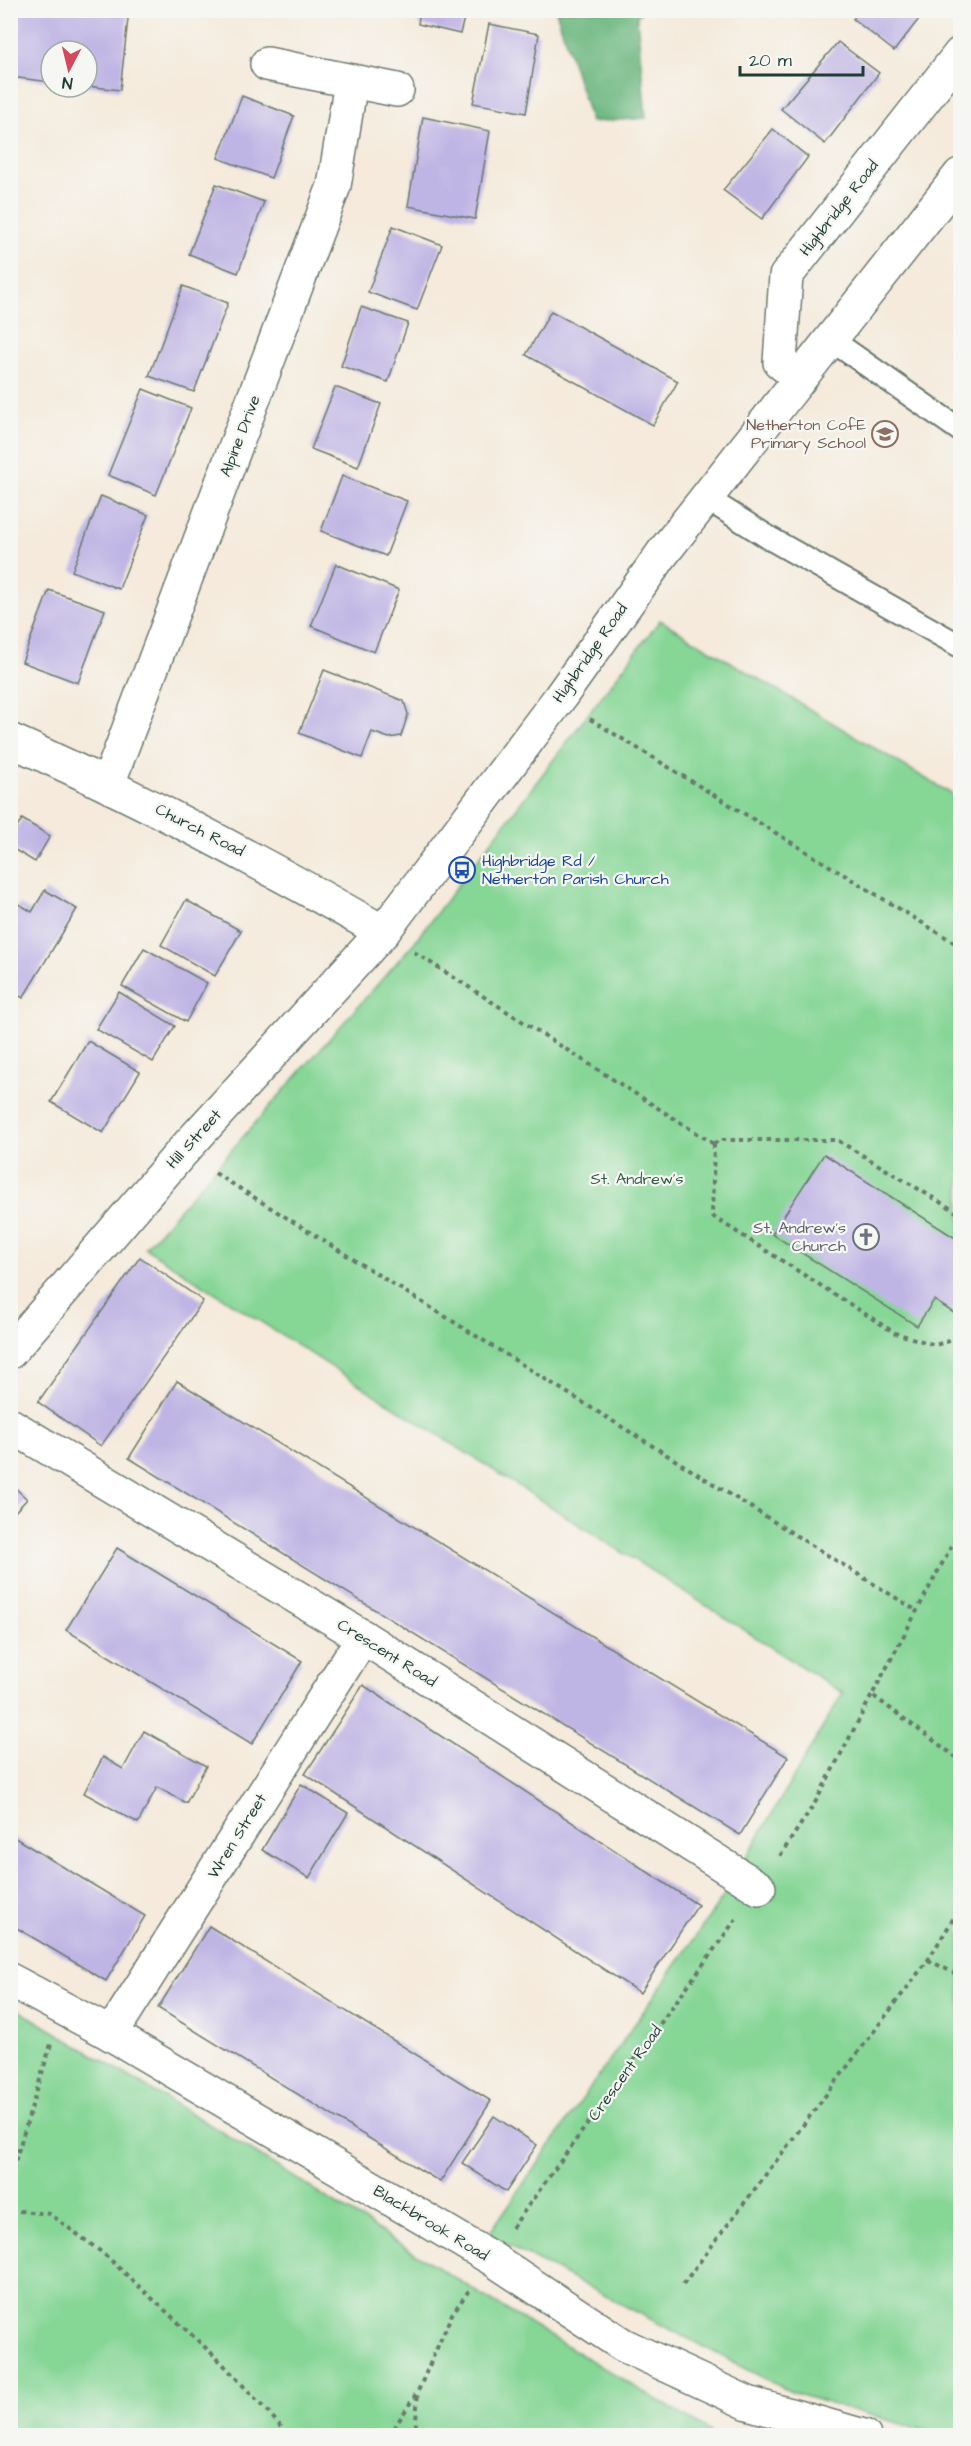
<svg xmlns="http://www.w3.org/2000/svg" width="971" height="2446" viewBox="0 0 971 2446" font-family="'Architects Daughter',sans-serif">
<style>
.green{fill:#86d696;stroke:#528a65;stroke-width:1.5}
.forest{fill:#6cb77f;stroke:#467a5a;stroke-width:1.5}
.building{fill:#bfb5e4}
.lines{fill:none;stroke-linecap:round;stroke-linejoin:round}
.lane-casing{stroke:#6a7a6e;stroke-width:26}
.street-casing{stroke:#6a7a6e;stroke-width:36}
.secondary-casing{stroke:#6a7a6e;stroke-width:36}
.path{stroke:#6a7a6e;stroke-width:4;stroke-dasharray:4.5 4.5;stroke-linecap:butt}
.lane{stroke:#fff;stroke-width:22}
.street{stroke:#fff;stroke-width:33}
.secondary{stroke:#fff;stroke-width:33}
.labels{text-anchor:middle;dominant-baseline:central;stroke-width:4.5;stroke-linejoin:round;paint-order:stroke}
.street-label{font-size:16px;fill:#1f3d34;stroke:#f6f6f2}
.education-label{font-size:16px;fill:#785e54;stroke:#f6f6f2;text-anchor:end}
.transit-label{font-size:16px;fill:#164399;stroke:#f6f6f2;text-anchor:start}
.park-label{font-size:16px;fill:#345c48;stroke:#f6f6f2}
.worship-label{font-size:16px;fill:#5b616d;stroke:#f6f6f2;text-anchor:end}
</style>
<rect width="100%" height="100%" fill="#f6f6f2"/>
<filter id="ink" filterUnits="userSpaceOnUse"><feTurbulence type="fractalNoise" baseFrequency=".0167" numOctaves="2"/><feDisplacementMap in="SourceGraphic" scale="12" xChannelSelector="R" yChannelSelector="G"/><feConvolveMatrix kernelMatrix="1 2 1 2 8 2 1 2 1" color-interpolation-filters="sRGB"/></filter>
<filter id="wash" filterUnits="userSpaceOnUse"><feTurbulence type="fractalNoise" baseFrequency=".008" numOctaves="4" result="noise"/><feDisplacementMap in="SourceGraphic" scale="24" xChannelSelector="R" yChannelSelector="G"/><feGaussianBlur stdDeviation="1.35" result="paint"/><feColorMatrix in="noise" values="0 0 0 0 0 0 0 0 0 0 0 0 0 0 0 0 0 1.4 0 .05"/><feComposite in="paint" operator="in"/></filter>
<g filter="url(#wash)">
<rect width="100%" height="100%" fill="#f5eadb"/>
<g class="green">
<polygon points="660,620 960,799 960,2435 940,2435 793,2393 488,2235 723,1897 843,1693 145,1248 413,944"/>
<polygon points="10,2005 220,2131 490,2300 716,2435 11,2435"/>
</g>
<polygon class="forest" points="556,11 642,11 637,16 646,118 591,122"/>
<g id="blocks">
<g class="building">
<polygon points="10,10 129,10 120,90 87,86 87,51 51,51 51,82 10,77"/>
<polygon points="420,10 466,10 460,34 418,24"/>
<polygon points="861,10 926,10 894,51 853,19"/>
<polygon points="489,24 539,34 526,113 473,103"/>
<polygon points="838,42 879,73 825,144 781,109"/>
<polygon points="242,96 294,116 271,178 218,158"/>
<polygon points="423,117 490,131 475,219 408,206"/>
<polygon points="773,129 808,157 762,219 723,190"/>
<polygon points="216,184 264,202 238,273 189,254"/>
<polygon points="393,226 442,245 417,310 368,292"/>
<polygon points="183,286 228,303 194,392 149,376"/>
<polygon points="361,307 408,323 388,382 341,366"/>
<polygon points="551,311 678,381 653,425 526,355"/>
<polygon points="335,387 381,404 358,467 311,449"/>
<polygon points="143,389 191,408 156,495 108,475"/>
<polygon points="342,476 407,501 386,556 321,531"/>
<polygon points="101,496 148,515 119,589 72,571"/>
<polygon points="336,564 399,590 374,652 311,626"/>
<polygon points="49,590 105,610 78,683 22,662"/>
<polygon points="324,670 404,701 408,714 401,736 389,738 372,732 362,758 299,733"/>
<polygon points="22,819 50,836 35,862 10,847 10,839"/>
<polygon points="45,890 77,909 23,998 10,990 10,919 19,904 32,912"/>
<polygon points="186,900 241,931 215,976 161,945"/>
<polygon points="144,948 207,983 186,1022 122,986"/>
<polygon points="119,992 175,1026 153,1062 96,1029"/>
<polygon points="88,1041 140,1072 103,1133 51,1102"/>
<polygon points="824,1154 960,1241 960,1268 956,1275 960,1278 960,1317 934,1300 917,1326 772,1234"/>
<polygon points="140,1257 203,1301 101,1446 38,1402"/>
<polygon points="177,1381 788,1757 740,1835 129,1458"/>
<polygon points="10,1483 27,1499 10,1517"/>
<polygon points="117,1548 302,1661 252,1744 66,1630"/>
<polygon points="363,1685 698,1905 640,1993 305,1774"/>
<polygon points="144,1731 206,1766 186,1803 157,1787 138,1823 84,1793 103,1757 123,1769"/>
<polygon points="301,1784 348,1813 309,1878 262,1850"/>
<polygon points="10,1835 145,1916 106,1981 10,1924"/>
<polygon points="209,1926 491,2101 440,2182 158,2008"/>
<polygon points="494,2116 537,2145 506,2192 462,2163"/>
</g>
</g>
</g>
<g filter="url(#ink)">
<use href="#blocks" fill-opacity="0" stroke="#6a7a6e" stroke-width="1.5"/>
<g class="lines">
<defs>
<g id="lane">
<polyline points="830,339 960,430"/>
<polyline points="706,498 771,539 960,646"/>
</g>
<g id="street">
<polyline points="267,64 397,90"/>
<polyline points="799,377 780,362 786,276 960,54"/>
<polyline points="108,784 334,186 351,82"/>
<polyline points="10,1425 363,1637 759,1888"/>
<polyline points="10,1980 111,2034 491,2258 623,2345 748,2403 864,2436"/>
<polyline points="111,2034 363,1637"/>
</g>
<g id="secondary">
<path d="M10,740C139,797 261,862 383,932"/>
<polyline points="10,1352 182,1152 383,932 558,700 662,554 960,175"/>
</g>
</defs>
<use href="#lane" class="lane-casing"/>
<use href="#street" class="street-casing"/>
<use href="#secondary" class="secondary-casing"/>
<g class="path">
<polyline points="590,719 960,946"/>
<polyline points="414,952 714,1144"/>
<polyline points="714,1144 712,1216 895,1333 935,1345 960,1338"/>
<polyline points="714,1144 719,1140 837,1140 960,1214"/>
<polyline points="215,1173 917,1611"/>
<polyline points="960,1530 872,1695 960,1760"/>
<polyline points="780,1856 816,1801 872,1695"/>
<polyline points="928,1960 960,1976"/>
<polyline points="10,2178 51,2044"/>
<polyline points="10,2210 50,2214 104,2254 221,2362 290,2436"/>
<polyline points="512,2228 736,1919"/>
<polyline points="683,2284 928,1960 960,1908"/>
<polyline points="389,2436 418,2391 452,2314 470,2289"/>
<polyline points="415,2436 418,2391"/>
</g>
<use href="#lane" class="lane"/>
<use href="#street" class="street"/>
<use href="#secondary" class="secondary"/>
</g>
</g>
<defs>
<symbol id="school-ring" viewBox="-11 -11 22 22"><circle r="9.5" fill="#f6f6f2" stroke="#8d6e63" stroke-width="1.5"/><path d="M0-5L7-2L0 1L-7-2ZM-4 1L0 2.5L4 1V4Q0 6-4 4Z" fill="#8d6e63"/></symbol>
<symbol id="bus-ring" viewBox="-11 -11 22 22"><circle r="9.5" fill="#f6f6f2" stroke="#1a4fb4" stroke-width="1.5"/><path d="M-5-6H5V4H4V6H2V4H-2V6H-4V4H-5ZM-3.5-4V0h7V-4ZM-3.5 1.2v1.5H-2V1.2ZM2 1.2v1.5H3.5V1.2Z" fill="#1a4fb4"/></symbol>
<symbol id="church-ring" viewBox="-11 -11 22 22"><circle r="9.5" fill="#f6f6f2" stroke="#6b7280" stroke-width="1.5"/><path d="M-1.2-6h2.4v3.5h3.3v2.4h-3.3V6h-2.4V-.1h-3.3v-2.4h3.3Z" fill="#6b7280"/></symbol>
</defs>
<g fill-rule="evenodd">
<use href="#school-ring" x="870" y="419" width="30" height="30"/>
<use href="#bus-ring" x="447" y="855" width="30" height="30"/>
<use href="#church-ring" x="851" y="1222" width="30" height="30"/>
</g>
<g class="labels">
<g class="street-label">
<text transform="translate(839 208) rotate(-52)">Highbridge Road</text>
<text transform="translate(240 436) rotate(-69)">Alpine Drive</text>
<text transform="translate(590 653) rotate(-55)">Highbridge Road</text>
<text transform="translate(200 830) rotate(27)">Church Road</text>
<text transform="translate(194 1139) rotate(-48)">Hill Street</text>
<text transform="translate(387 1653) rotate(32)">Crescent Road</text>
<text transform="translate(237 1836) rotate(-58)">Wren Street</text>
<text transform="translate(625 2073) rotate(-54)">Crescent Road</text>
<text transform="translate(431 2223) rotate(31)">Blackbrook Road</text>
</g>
<g class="education-label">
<text x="866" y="425">Netherton CofE<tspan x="866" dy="18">Primary School</tspan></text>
</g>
<g class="transit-label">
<text x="482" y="861">Highbridge Rd /<tspan x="482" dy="18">Netherton Parish Church</tspan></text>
</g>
<g class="park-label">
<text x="637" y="1179">St. Andrew's</text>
</g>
<g class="worship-label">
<text x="846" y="1228">St. Andrew's<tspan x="846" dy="18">Church</tspan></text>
</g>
</g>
<rect width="971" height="2446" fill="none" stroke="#f6f6f2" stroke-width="36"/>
<g transform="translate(69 69) rotate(187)"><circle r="28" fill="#f6f6f2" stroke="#a0aca6" stroke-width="1.5"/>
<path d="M0-4.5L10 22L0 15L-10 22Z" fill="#d1495b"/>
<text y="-9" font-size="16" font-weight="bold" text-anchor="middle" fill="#1f3d34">N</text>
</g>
<path d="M740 66v9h123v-9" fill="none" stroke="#1f3d34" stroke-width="3"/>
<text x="749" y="66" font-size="18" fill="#1f3d34" stroke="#f6f6f2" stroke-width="4.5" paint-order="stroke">20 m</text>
</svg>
